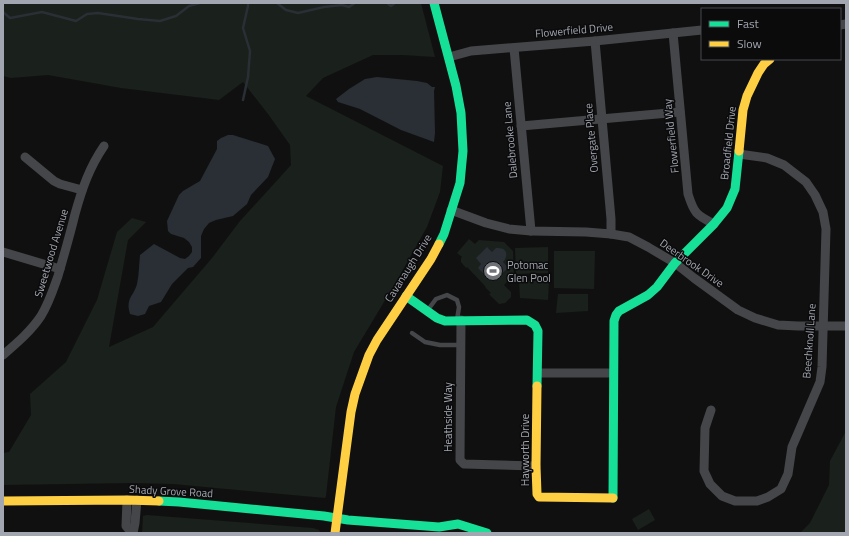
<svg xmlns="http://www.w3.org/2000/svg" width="849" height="536" viewBox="0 0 849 536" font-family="'Titillium Web',sans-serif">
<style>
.green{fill:#1a201b}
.water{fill:#292f34}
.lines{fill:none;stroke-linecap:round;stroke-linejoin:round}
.stream{stroke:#292f34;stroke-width:2.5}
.lane{stroke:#444649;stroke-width:4.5}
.street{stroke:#444649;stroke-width:9}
.fast{stroke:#16e098;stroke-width:9}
.slow{stroke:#ffcf43;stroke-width:9}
.labels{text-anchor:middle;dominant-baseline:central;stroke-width:3;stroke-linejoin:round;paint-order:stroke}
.street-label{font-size:11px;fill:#a2a6b0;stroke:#0b0b0c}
.poi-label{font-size:11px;fill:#a2a6b0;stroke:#0b0b0c;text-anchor:start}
</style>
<rect width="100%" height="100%" fill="#101010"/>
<g class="green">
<polygon points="3,3 421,3 435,57 402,55 373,55 323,78 306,96 443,166 440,192 427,227 396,282 354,352 336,407 326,496 325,498 173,484 132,483 3,485 3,453 9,452 31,415 30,394 66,362 97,300 117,232 132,218 146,222 128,240 109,347 153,327 212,258 240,221 291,165 290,145 268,114 243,82 219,100 121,88 48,75 11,78 3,76"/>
<polygon points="469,239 475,244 479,240 504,242 513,251 514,274 504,285 511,292 511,297 505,303 499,304 489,294 491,293 486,288 485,286 467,267 466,268 461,262 461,258 462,257 457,253"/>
<polygon points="548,247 548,273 516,274 515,248"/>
<polygon points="554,251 595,251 594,289 554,288"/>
<polygon points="519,281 549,281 548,300 520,298"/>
<polygon points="558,294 588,294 588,311 556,313"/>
<polygon points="846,431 846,533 800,533 810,523 829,485 830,461"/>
<polygon points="649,509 655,520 638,530 632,519"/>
<polygon points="147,515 313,528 319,530 321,533 142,533 143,516"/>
</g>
<g class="water">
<polygon points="377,77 417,81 427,83 432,87 435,87 434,91 435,133 434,142 401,130 360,109 338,102 336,99 349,89 365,79"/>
<path d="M228,135H233L268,146L275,159L268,177L251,195L247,204L233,216L216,220L209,223L204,229L201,236V258L193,267L188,268L172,284L161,302L149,306L145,314L138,316L130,314C125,298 134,296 137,284C139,275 139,265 140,255L154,244L180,258L185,259L189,256L192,252V247L189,242L184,238L171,234L168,231L167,221L179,195L183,191L200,181L217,149V141L221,138Z"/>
<path d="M487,247L492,252L496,248C507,247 509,255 503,262L508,268L496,279L490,273L487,277L478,268L481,264L476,258Z"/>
</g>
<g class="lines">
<g class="stream">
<polyline points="277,3 286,10 298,13 324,7 342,5 349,7 355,3"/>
<polyline points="387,3 391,6 395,3"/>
<polyline points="3,12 10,18 42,12 76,21 87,14 98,13 138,19 160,21 176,16 189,6 200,3"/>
<polyline points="243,100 248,77 250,51 243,28 248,6 248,3"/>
</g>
<g class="lane">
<polyline points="427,311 436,299 447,295 457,300 459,307 457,320"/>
<polyline points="412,333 425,342 440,345 461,345"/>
</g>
<g class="street">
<polyline points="840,25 846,24"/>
<path d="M673,33L688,194C694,213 696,215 714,224"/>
<polyline points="595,41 611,219 611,234"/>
<polyline points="514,48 531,231"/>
<polyline points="449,57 471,51 595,41 702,30"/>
<polyline points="521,126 680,112"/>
<polyline points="25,157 54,181 60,184 82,190"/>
<polyline points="451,210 486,223 509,229 531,231 586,232 611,234 629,237 648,247 675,263 694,278 738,310 755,318 778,325 798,326 846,326"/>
<polyline points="3,252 60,269"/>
<polyline points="461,320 460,460 464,464 536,466"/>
<path d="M3,355C17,343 31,331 41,316C49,303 53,290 58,276C64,255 70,235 75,214C82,189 89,168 104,146"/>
<polyline points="538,373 613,373"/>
<polyline points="711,410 705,428 704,471 710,484 722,496 735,501 757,501 768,497 781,489 788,474 792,447 820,382 822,367 826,229 823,212 815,195 806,182 784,165 767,158 739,154"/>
<polyline points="127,500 126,526 132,533"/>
<polyline points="133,533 135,523 137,500"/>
</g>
<g class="fast">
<polyline points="434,3 456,86 461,113 463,151 460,183 444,234 439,244"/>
<polyline points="406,296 437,318 445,321 527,320 535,325 538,331 537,386"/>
<polyline points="613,498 614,321 616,315 619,311 648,295 657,287 675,263 714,224 727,208 735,189 739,151"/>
<polyline points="159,501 179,502 324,516 348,520 439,527 458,524 487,533"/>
</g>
<g class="slow">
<polyline points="739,151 743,110 747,96 758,73 764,64 770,59"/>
<polyline points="537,386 536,466 537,494 539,497 613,498"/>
<polyline points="3,501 127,500 159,501"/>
<polyline points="335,533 351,412 355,394 369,355 377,340 431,259 439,244"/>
</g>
</g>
<defs>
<symbol id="stadium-disc" viewBox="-11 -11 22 22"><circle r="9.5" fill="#6f7278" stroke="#0b0b0c"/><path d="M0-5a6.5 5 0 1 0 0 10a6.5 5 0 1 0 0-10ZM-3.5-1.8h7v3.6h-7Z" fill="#fff"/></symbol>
</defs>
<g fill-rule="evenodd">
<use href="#stadium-disc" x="482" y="260" width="22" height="22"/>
</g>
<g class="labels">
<g class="street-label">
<text transform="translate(574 30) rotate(-5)">Flowerfield Drive</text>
<text transform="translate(671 136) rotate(-96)">Flowerfield Way</text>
<text transform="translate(591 138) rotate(-95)">Overgate Place</text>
<text transform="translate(510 140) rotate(-95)">Dalebrooke Lane</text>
<text transform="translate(728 143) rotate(-84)">Broadfield Drive</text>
<text transform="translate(51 253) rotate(-73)">Sweetwood Avenue</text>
<text transform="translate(692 263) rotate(35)">Deerbrook Drive</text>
<text transform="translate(408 268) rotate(-58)">Cavanaugh Drive</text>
<text transform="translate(809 341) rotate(-86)">Beechknoll Lane</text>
<text transform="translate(448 417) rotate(-90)">Heathside Way</text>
<text transform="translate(525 450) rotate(-90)">Hayworth Drive</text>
<text transform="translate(171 491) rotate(3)">Shady Grove Road</text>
</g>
<g class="poi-label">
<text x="507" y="265">Potomac<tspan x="507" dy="13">Glen Pool</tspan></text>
</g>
</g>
<rect width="849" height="536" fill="none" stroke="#a2a6b0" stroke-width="8"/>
<rect x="701" y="8" width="140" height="52" fill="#0b0b0c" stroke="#47494e"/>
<rect x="709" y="21" width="20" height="6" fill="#16e098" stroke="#47494e"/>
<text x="737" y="28" font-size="12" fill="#a2a6b0">Fast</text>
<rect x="709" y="41" width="20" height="6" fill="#ffcf43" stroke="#47494e"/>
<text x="737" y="48" font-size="12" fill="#a2a6b0">Slow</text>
</svg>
